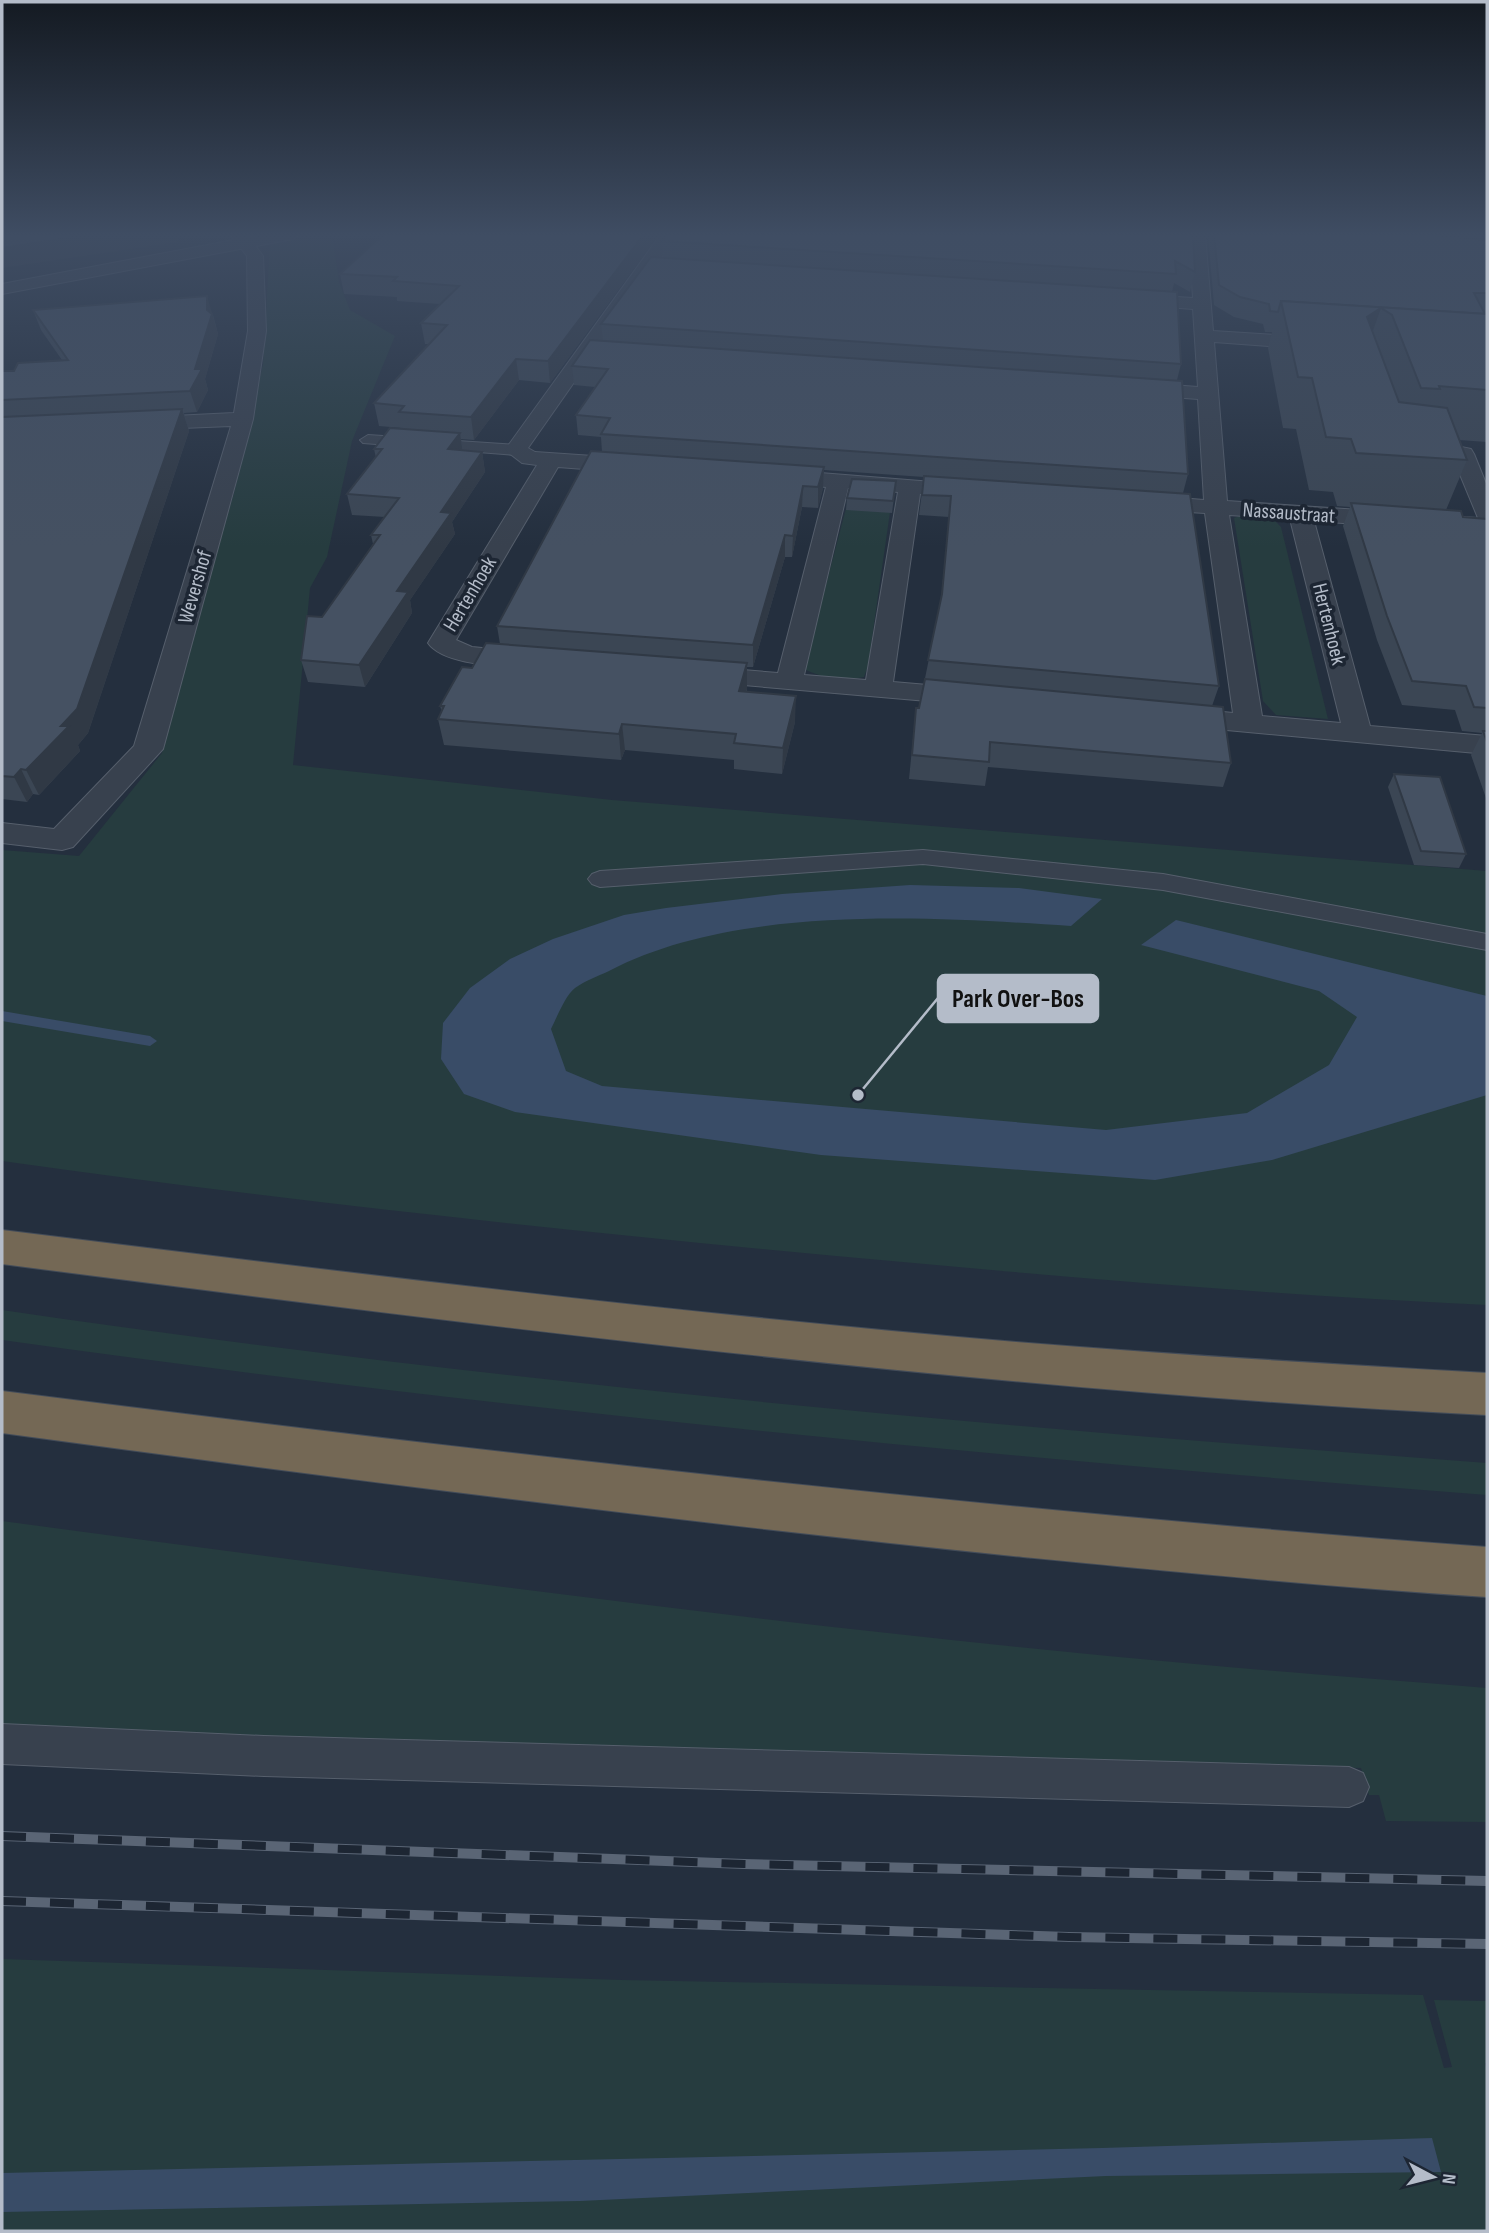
<svg xmlns="http://www.w3.org/2000/svg" width="1489" height="2233" viewBox="0 0 1489 2233" font-family="'Sofia Sans Condensed',sans-serif">
<style>
.green{fill:#263c3f}
.water{fill:#394c67}
.lines{fill:none;stroke-linecap:round;stroke-linejoin:round}
.stream{fill:#394c67;fill-rule:evenodd}
.service-casing{stroke:#565f6c;stroke-width:2}
.minor-casing{stroke:#565f6c;stroke-width:2}
.tertiary-casing{stroke:#565f6c;stroke-width:2}
.motorway-casing{stroke:#434c59;stroke-width:2}
.service{fill:#38414e;fill-rule:evenodd}
.minor{fill:#38414e;fill-rule:evenodd}
.tertiary{fill:#38414e;fill-rule:evenodd}
.motorway{fill:#746855;fill-rule:evenodd}
.rail-casing{stroke:#5a6575;stroke-width:10}
.rail{stroke:#1d2633;stroke-width:8;stroke-dasharray:24;stroke-linecap:butt}
.wall{fill:#3b4654}
.shaded-wall{fill:#303945}
.building{fill:#455162;stroke:#303945;stroke-width:2}
.labels{text-anchor:middle;dominant-baseline:central;stroke-width:7;stroke-linejoin:round;paint-order:stroke}
.far-street-label{font-size:21px;fill:#b4bcc9;stroke:#1d2633}
.leader{fill:none;stroke:#b4bcc9;stroke-width:2.5}
.callout-dot{fill:#b4bcc9;stroke:#1d2633;stroke-width:2.5}
.callout{fill:#b4bcc9;stroke:#b4bcc9;stroke-width:2.5}
.callout-label{font-size:26px;text-anchor:middle;font-weight:bold;fill:#111}
</style>
<rect width="100%" height="100%" fill="#242f3e"/>
<g class="green">
<path d="M312,234H332L339,282L350,310L395,336L352,441L327,557L310,588L293,765L612,800L1487,871V1305C1270,1295 1053,1276 836,1256C558,1230 279,1200 2,1161V850L79,856L162,753L186,648L234,493L263,364L270,243Z"/>
<path d="M850,493L892,498L868,666L864,677C840,682 826,679 804,669Z"/>
<polygon points="1242,515 1272,518 1281,527 1328,719 1276,715 1263,701 1234,518"/>
<path d="M2,1310C494,1382 991,1427 1487,1463V1495C991,1457 495,1409 2,1340Z"/>
<path d="M2,1521C399,1574 796,1628 1195,1664C1292,1673 1390,1680 1487,1688V1822L1386,1821L1379,1795H1369L1361,1768L712,1752L2,1727Z"/>
<polygon points="2,1959 622,1980 1423,1995 1444,2068 1452,2067 1434,2000 1487,2001 1487,2063 1485,2063 1487,2070 1487,2231 2,2231"/>
</g>
<g class="water">
<path d="M910,885L1019,888L1102,899L1071,926C931,917 736,904 609,971C598,976 585,981 575,988C565,996 557,1017 551,1029L566,1071L602,1086L1106,1130L1247,1113L1329,1065L1357,1017L1319,991L1141,945L1176,920L1487,996V1095L1272,1160L1155,1180L821,1155L515,1112L464,1094L441,1059L443,1023L470,988L510,959L553,939L624,915L666,908L782,894Z"/>
<polygon points="1432,2138 1441,2172 1106,2176 580,2201 2,2212 2,2173 1102,2148"/>
</g>
<g class="lines">
<polygon class="stream" points="2,1011 150,1036 157,1041 150,1046 2,1021"/>
<defs>
<g id="service">
<polygon points="368,435 516,445 524,450 516,455 363,443 360,440"/>
<polygon points="923,850 1163,874 1487,934 1487,950 1163,890 923,864 600,887 592,884 588,879 592,874 600,871"/>
<polygon points="2,1724 264,1736 1349,1767 1363,1773 1369,1787 1363,1801 1349,1807 264,1776 2,1764"/>
</g>
<g id="minor">
<polygon points="230,234 247,234 263,256 266,331 253,419 163,749 73,847 62,850 2,843 2,823 54,829 134,746 231,426 133,430 126,428 123,424 126,420 133,418 234,413 248,331 247,256"/>
<path d="M661,234H678L528,448L535,452L637,459L645,461L648,466L645,471L637,473L558,467L456,640L472,647L531,653L541,655L544,661L541,667L531,669C505,666 444,666 428,643L537,465L522,463L505,450Z"/>
<path d="M1189,234H1205L1213,331L1323,338L1332,344L1323,350L1214,342L1227,501L1478,518L1454,460L1410,454L1407,449L1410,444C1428,440 1453,445 1471,449L1474,454L1487,486V533L1314,521L1370,726L1487,736V754L1173,725L1163,722L1159,716L1163,710L1173,707L1233,713L1205,513L1140,509L1132,507L1129,502L1132,497L1140,495L1204,500L1198,399L1131,394L1124,392L1121,388L1124,384L1131,382L1198,387L1193,309L1127,304L1118,299L1127,294L1193,298ZM1229,515L1290,519L1341,723L1262,716Z"/>
<path d="M770,469L983,486L986,491L983,496L975,498L920,494L893,682L974,689L984,691L988,697L984,703L974,705L685,680L681,674L685,668L695,666L778,673L826,487L762,481L759,476L762,471ZM848,488L898,492L866,680L804,675Z"/>
</g>
<polygon id="tertiary" points="265,234 301,234 293,239 2,294 2,284"/>
<g id="motorway">
<path d="M2,1230C339,1272 677,1313 1016,1342C1173,1355 1330,1364 1487,1373V1415C990,1390 496,1328 2,1264Z"/>
<path d="M2,1391C496,1454 990,1510 1487,1547V1597C1332,1587 1178,1572 1023,1557C682,1522 342,1479 2,1433Z"/>
</g>
</defs>
<use href="#service" class="service-casing"/>
<use href="#minor" class="minor-casing"/>
<use href="#tertiary" class="tertiary-casing"/>
<use href="#motorway" class="motorway-casing"/>
<use href="#service" class="service"/>
<use href="#minor" class="minor"/>
<use href="#tertiary" class="tertiary"/>
<use href="#motorway" class="motorway"/>
<defs>
<g id="rail">
<polyline points="2,1836 744,1864 1487,1881"/>
<polyline points="2,1901 1069,1937 1487,1944"/>
</g>
</defs>
<use href="#rail" class="rail-casing"/>
<use href="#rail" class="rail"/>
</g>
<g class="wall">
<polygon points="384,234 659,234 550,383 519,380 474,440 461,439 463,450 482,452 485,472 452,522 455,534 410,600 412,613 365,687 308,682 301,660 322,617 373,544 371,535 385,517 352,515 347,494 376,458 374,449 402,429 402,428 379,426 374,403 429,344 425,344 421,323 440,304 397,301 397,297 344,294 340,274"/>
<polygon points="1193,234 1195,272 1190,292 1174,283 1172,292 1181,364 1177,380 1188,474 1183,493 1219,686 1212,706 1231,763 1223,787 988,767 985,786 909,779 916,708 919,708 941,599 949,517 919,515 924,477 824,470 823,488 818,508 802,507 792,557 785,557 753,667 747,667 747,692 795,722 782,774 734,769 734,760 625,750 621,760 444,745 438,719 442,712 440,706 472,668 500,644 497,626 602,452 601,437 578,435 576,415 595,387 574,385 572,366 603,341 601,324 663,258 662,241"/>
<polygon points="1208,234 1487,234 1487,442 1459,440 1467,460 1446,510 1463,517 1487,519 1487,801 1471,755 1482,733 1462,731 1455,710 1402,705 1377,640 1343,526 1350,507 1337,506 1333,492 1309,490 1296,429 1283,428 1268,348 1272,332 1265,332 1263,324 1234,317 1214,305"/>
<polygon points="33,310 213,315 218,334 205,379 208,390 197,412 184,413 189,431 88,733 78,745 80,751 39,795 33,794 27,802 2,799 2,371 14,371 62,360 41,330"/>
<polygon points="896,481 892,513 846,510 847,498"/>
<polygon points="1394,774 1466,854 1459,868 1414,865 1388,787"/>
</g>
<g class="shaded-wall">
<polygon points="93,234 181,234 178,242 2,268 2,248"/>
<polygon points="644,234 659,234 550,383 548,361"/>
<polygon points="207,296 218,334 205,379 208,390 197,412 190,391 207,310"/>
<polygon points="1381,308 1364,356 1367,317"/>
<polygon points="516,359 519,380 474,440 471,417"/>
<polygon points="182,409 189,431 88,733 78,745 80,751 39,795 26,770"/>
<polygon points="460,433 463,454 448,449"/>
<polygon points="482,452 485,472 452,522 455,534 410,600 412,613 365,687 359,665 397,591 441,512"/>
<polygon points="824,467 823,488 818,508 818,487"/>
<polygon points="803,486 802,507 792,557 793,536"/>
<polygon points="785,535 785,557 753,667 753,645"/>
<polygon points="747,663 747,689 739,717 739,691"/>
<polygon points="796,696 795,722 782,774 783,748"/>
<polygon points="622,724 625,750 621,760 619,734"/>
<polygon points="21,769 33,794 27,802 14,777"/>
</g>
<g class="building">
<polygon points="2,234 93,234 2,248"/>
<polygon points="384,234 644,234 548,361 516,359 471,417 399,412 404,406 374,403 447,325 421,323 459,286 393,281 397,277 340,274"/>
<polygon points="667,234 1193,234 1195,272 1175,261 1176,274 662,241"/>
<polygon points="1214,234 1423,234 1487,240 1487,293 1474,293 1485,314 1281,301 1278,312 1270,311 1269,304 1240,297 1219,285"/>
<polygon points="651,257 1177,292 1181,364 601,324"/>
<polygon points="207,296 207,310 212,314 195,369 202,369 190,391 2,400 2,371 14,371 18,363 68,360 33,310"/>
<polygon points="1281,301 1487,314 1487,390 1439,386 1440,389 1421,388 1392,315 1381,308 1367,317 1399,402 1447,408 1467,460 1356,453 1351,439 1326,437 1312,378 1298,377"/>
<polygon points="590,340 1182,381 1188,474 601,434 610,418 576,415 608,369 572,366"/>
<polygon points="182,409 77,709 61,726 69,726 26,770 21,769 14,777 2,776 2,417"/>
<polygon points="390,428 460,433 448,449 482,452 441,512 451,513 397,591 408,592 359,665 301,660 307,616 322,617 380,535 371,535 399,498 347,494 382,449 374,449"/>
<polygon points="591,451 824,467 818,487 803,486 793,536 785,535 753,645 497,626"/>
<polygon points="924,476 1190,494 1219,686 928,660 942,594 951,496 922,495"/>
<polygon points="852,479 896,481 893,501 847,498"/>
<polygon points="1351,503 1461,511 1463,517 1487,519 1487,708 1474,707 1466,686 1412,681 1387,616"/>
<polygon points="486,643 747,663 739,691 796,696 783,748 734,743 736,734 622,724 619,734 438,719 444,706 440,706 462,667 472,668"/>
<polygon points="925,679 1223,707 1231,763 990,742 989,762 912,755 916,708 919,708"/>
<polygon points="1483,731 1487,731 1487,742"/>
<polygon points="1394,774 1440,777 1466,854 1421,851"/>
</g>
<linearGradient id="sky" x2="0" y2="1"><stop stop-color="#141a22"/><stop offset="0.43" stop-color="#3f4d63"/><stop offset="1" stop-color="#3f4d63" stop-opacity="0"/></linearGradient>
<rect width="1489" height="547" fill="url(#sky)"/>
<g class="labels">
<g class="far-street-label">
<text transform="translate(1289 513) rotate(4)">Nassaustraat</text>
<text transform="translate(195 587) rotate(-74)">Wevershof</text>
<text transform="translate(470 594) rotate(-59)">Hertenhoek</text>
<text transform="translate(1329 624) rotate(76)">Hertenhoek</text>
</g>
</g>
<path class="leader" d="M858 1095L938 998"/>
<circle class="callout-dot" cx="858" cy="1095" r="7"/>
<rect class="callout" x="938" y="975" width="160" height="47" rx="7"/>
<g class="callout-label">
<text x="1018" y="1007">Park Over-Bos</text>
</g>
<rect width="1489" height="2233" fill="none" stroke="#b4bcc9" stroke-width="7"/>
<g transform="translate(1433 2177) rotate(97)" stroke="#1d2633" stroke-width="5" paint-order="stroke">
<path d="M0-5L12 26L0 18L-12 26Z" fill="#b4bcc9"/>
<text y="-10" font-size="19" font-weight="bold" text-anchor="middle" fill="#b4bcc9">N</text>
</g>
</svg>
